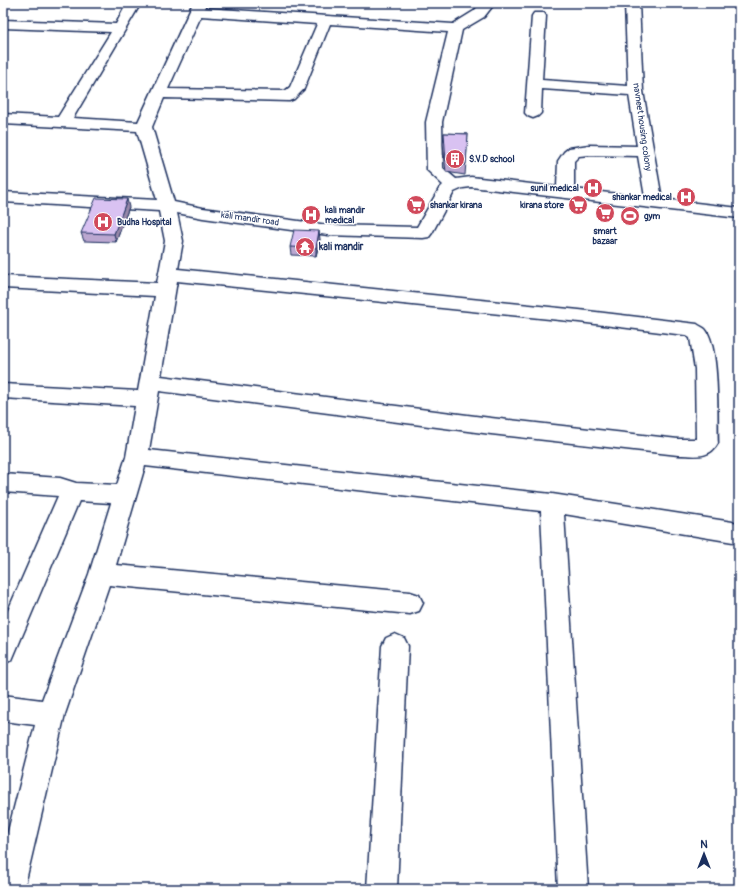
<svg xmlns="http://www.w3.org/2000/svg" width="742" height="892" viewBox="0 0 742 892" font-family="Pangolin,sans-serif">
<style>
.lines{fill:none;stroke-linecap:round;stroke-linejoin:round}
.minor-casing{stroke:#1b2f5e;stroke-width:3}
.minor{fill:#fff;fill-rule:evenodd}
.wall{fill:#bba7d0;stroke:#1b2f5e}
.shaded-wall{fill:#9888a9;stroke:#1b2f5e}
.building{fill:#d9c2f2;stroke:#1b2f5e}
.labels{text-anchor:middle;dominant-baseline:central;stroke-width:3;stroke-linejoin:round;paint-order:stroke}
.far-street-label{font-size:9px;fill:#1b2f5e;stroke:#fff}
.far-poi-label{font-size:9px;font-weight:bold;fill:#1b2f5e;stroke:#fff;text-anchor:start}
.poi-label{font-size:10px;font-weight:bold;fill:#1b2f5e;stroke:#fff;text-anchor:start}
</style>
<rect width="100%" height="100%" fill="#fff"/>
<filter id="ink" filterUnits="userSpaceOnUse"><feTurbulence type="fractalNoise" baseFrequency=".025" numOctaves="2"/><feDisplacementMap in="SourceGraphic" scale="8" xChannelSelector="R" yChannelSelector="G"/><feConvolveMatrix kernelMatrix="1 2 1 2 8 2 1 2 1" color-interpolation-filters="sRGB"/></filter>
<g filter="url(#ink)">
<g class="lines">
<defs>
<g id="minor">
<path d="M127,3H141L73,118L138,122L193,3H207L204,8L453,24L474,11L481,3H495L484,17L462,30L442,122L443,168L456,179L471,177L557,187L558,161L564,152L569,148L589,145L637,146L629,95L542,89L541,113L538,116L533,118L528,116L525,113L532,16L534,13H544L546,16L542,80L628,86L625,3H639L643,91L662,199L739,208V218L471,187L463,188L454,192L432,233L429,237L423,238L328,235L203,218L177,213L183,241L178,269L579,310L697,324C699,326 703,327 705,329C720,345 717,419 718,443C709,460 694,455 678,455L491,434L159,391L149,450L552,494L739,523V543L564,514L588,889H558L541,511L145,466L116,565L410,592L419,595L423,603L419,611L410,614L109,585L65,714L24,889H3V851L35,725L3,721V695L42,700L89,574L111,503L79,501L12,660L3,664V622L58,496L3,492V474L60,478L76,483L117,485L126,457L135,406L3,398V384L138,391L155,296L3,288V276L157,283L165,241L159,211L3,202V192L157,200L137,131L3,124V114L58,117L111,32L3,28V20L116,24ZM201,16L317,24L290,87L285,91L168,89ZM330,24L448,32L426,122L427,170L443,185L439,189L417,227L328,225L203,208L174,202L152,127L164,98L289,101L294,99L304,89ZM589,155L638,156L645,197L574,189V161L579,156ZM177,281L579,322L685,335L690,338L695,369L696,439H678L491,418L161,376Z"/>
<polygon points="395,634 404,638 408,646 397,889 367,889 382,646 386,638"/>
</g>
</defs>
<use href="#minor" class="minor-casing"/>
<use href="#minor" class="minor"/>
</g>
<g class="wall">
<polygon points="444,133 468,134 465,175 446,172 443,144"/>
<polygon points="129,207 116,242 84,241 81,233"/>
<polygon points="320,239 316,256 291,255 290,247"/>
</g>
<g class="shaded-wall">
<polygon points="127,199 129,207 116,242 114,234"/>
<polygon points="319,231 320,239 316,256 316,248"/>
</g>
<g class="building">
<polygon points="444,133 468,134 466,164 446,161"/>
<polygon points="96,198 127,199 114,234 81,233"/>
<polygon points="294,230 319,231 316,248 290,247"/>
</g>
</g>
<defs>
<symbol id="building-disc" viewBox="-11 -11 22 22"><circle r="9.5" fill="#d1495b" stroke="#fff"/><path d="M-4-6H4V6H1V3H-1V6H-4ZM-2.5-4.3h1.7v1.8h-1.7ZM.8-4.3h1.7v1.8H.8ZM-2.5-1h1.7V.8h-1.7ZM.8-1h1.7V.8H.8Z" fill="#fff"/></symbol>
<symbol id="hospital-disc" viewBox="-11 -11 22 22"><circle r="9.5" fill="#d1495b" stroke="#fff"/><path d="M-5-5h3v3.5h4V-5h3V5h-3V1.5h-4V5h-3Z" fill="#fff"/></symbol>
<symbol id="supermarket-disc" viewBox="-11 -11 22 22"><circle r="9.5" fill="#d1495b" stroke="#fff"/><path d="M-6-5.5h2.5l.6 2H6L4.5 2H-2.5L-4.4-4H-6ZM-1.5 3.2a1.3 1.3 0 1 0 .1 0ZM3 3.2a1.3 1.3 0 1 0 .1 0Z" fill="#fff"/></symbol>
<symbol id="stadium-disc" viewBox="-11 -11 22 22"><circle r="9.5" fill="#d1495b" stroke="#fff"/><path d="M0-5a6.5 5 0 1 0 0 10a6.5 5 0 1 0 0-10ZM-3.5-1.8h7v3.6h-7Z" fill="#fff"/></symbol>
<symbol id="temple-disc" viewBox="-11 -11 22 22"><circle r="9.5" fill="#d1495b" stroke="#fff"/><path d="M0-6L5-2H3V0L6.5 2.5H4V6H1.5V3h-3V6H-4V2.5H-6.5L-3 0V-2H-5Z" fill="#fff"/></symbol>
</defs>
<g fill-rule="evenodd">
<use href="#building-disc" x="444" y="148" width="22" height="22"/>
<use href="#hospital-disc" x="582" y="177" width="22" height="22"/>
<use href="#hospital-disc" x="675" y="186" width="22" height="22"/>
<use href="#supermarket-disc" x="405" y="194" width="22" height="22"/>
<use href="#supermarket-disc" x="567" y="194" width="22" height="22"/>
<use href="#supermarket-disc" x="594" y="202" width="22" height="22"/>
<use href="#hospital-disc" x="300" y="204" width="22" height="22"/>
<use href="#stadium-disc" x="619" y="205" width="22" height="22"/>
<use href="#hospital-disc" x="92" y="211" width="22" height="22"/>
<use href="#temple-disc" x="294" y="236" width="22" height="22"/>
</g>
<g class="labels">
<g class="far-street-label">
<text transform="translate(642 127) rotate(82)">navneet housing colony</text>
<text transform="translate(250 219) rotate(8)">kali mandir road</text>
</g>
<g class="far-poi-label">
<text x="469" y="159">S.V.D school</text>
<text x="579" y="188" text-anchor="end">sunil medical</text>
<text x="672" y="197" text-anchor="end">shankar medical</text>
<text x="430" y="205">shankar kirana</text>
<text x="564" y="205" text-anchor="end">kirana store</text>
<text x="325" y="210">kali mandir<tspan x="325" dy="10">medical</tspan></text>
<text x="644" y="216">gym</text>
<text x="117" y="222">Budha Hospital</text>
<text x="605" y="231" text-anchor="middle">smart<tspan x="605" dy="10">bazaar</tspan></text>
</g>
<g class="poi-label">
<text x="319" y="247">kali mandir</text>
</g>
</g>
<rect width="742" height="892" fill="none" stroke="#fff" stroke-width="16"/>
<rect x="8" y="8" width="726" height="876" fill="none" stroke="#1b2f5e" stroke-width="1.5" filter="url(#ink)"/>
<g transform="translate(704 854)" stroke="#ffffff" stroke-width="3" paint-order="stroke">
<path d="M0-3L7 15L0 10L-7 15Z" fill="#1b2f5e"/>
<text y="-6" font-size="11" font-weight="bold" text-anchor="middle" fill="#1b2f5e">N</text>
</g>
</svg>
